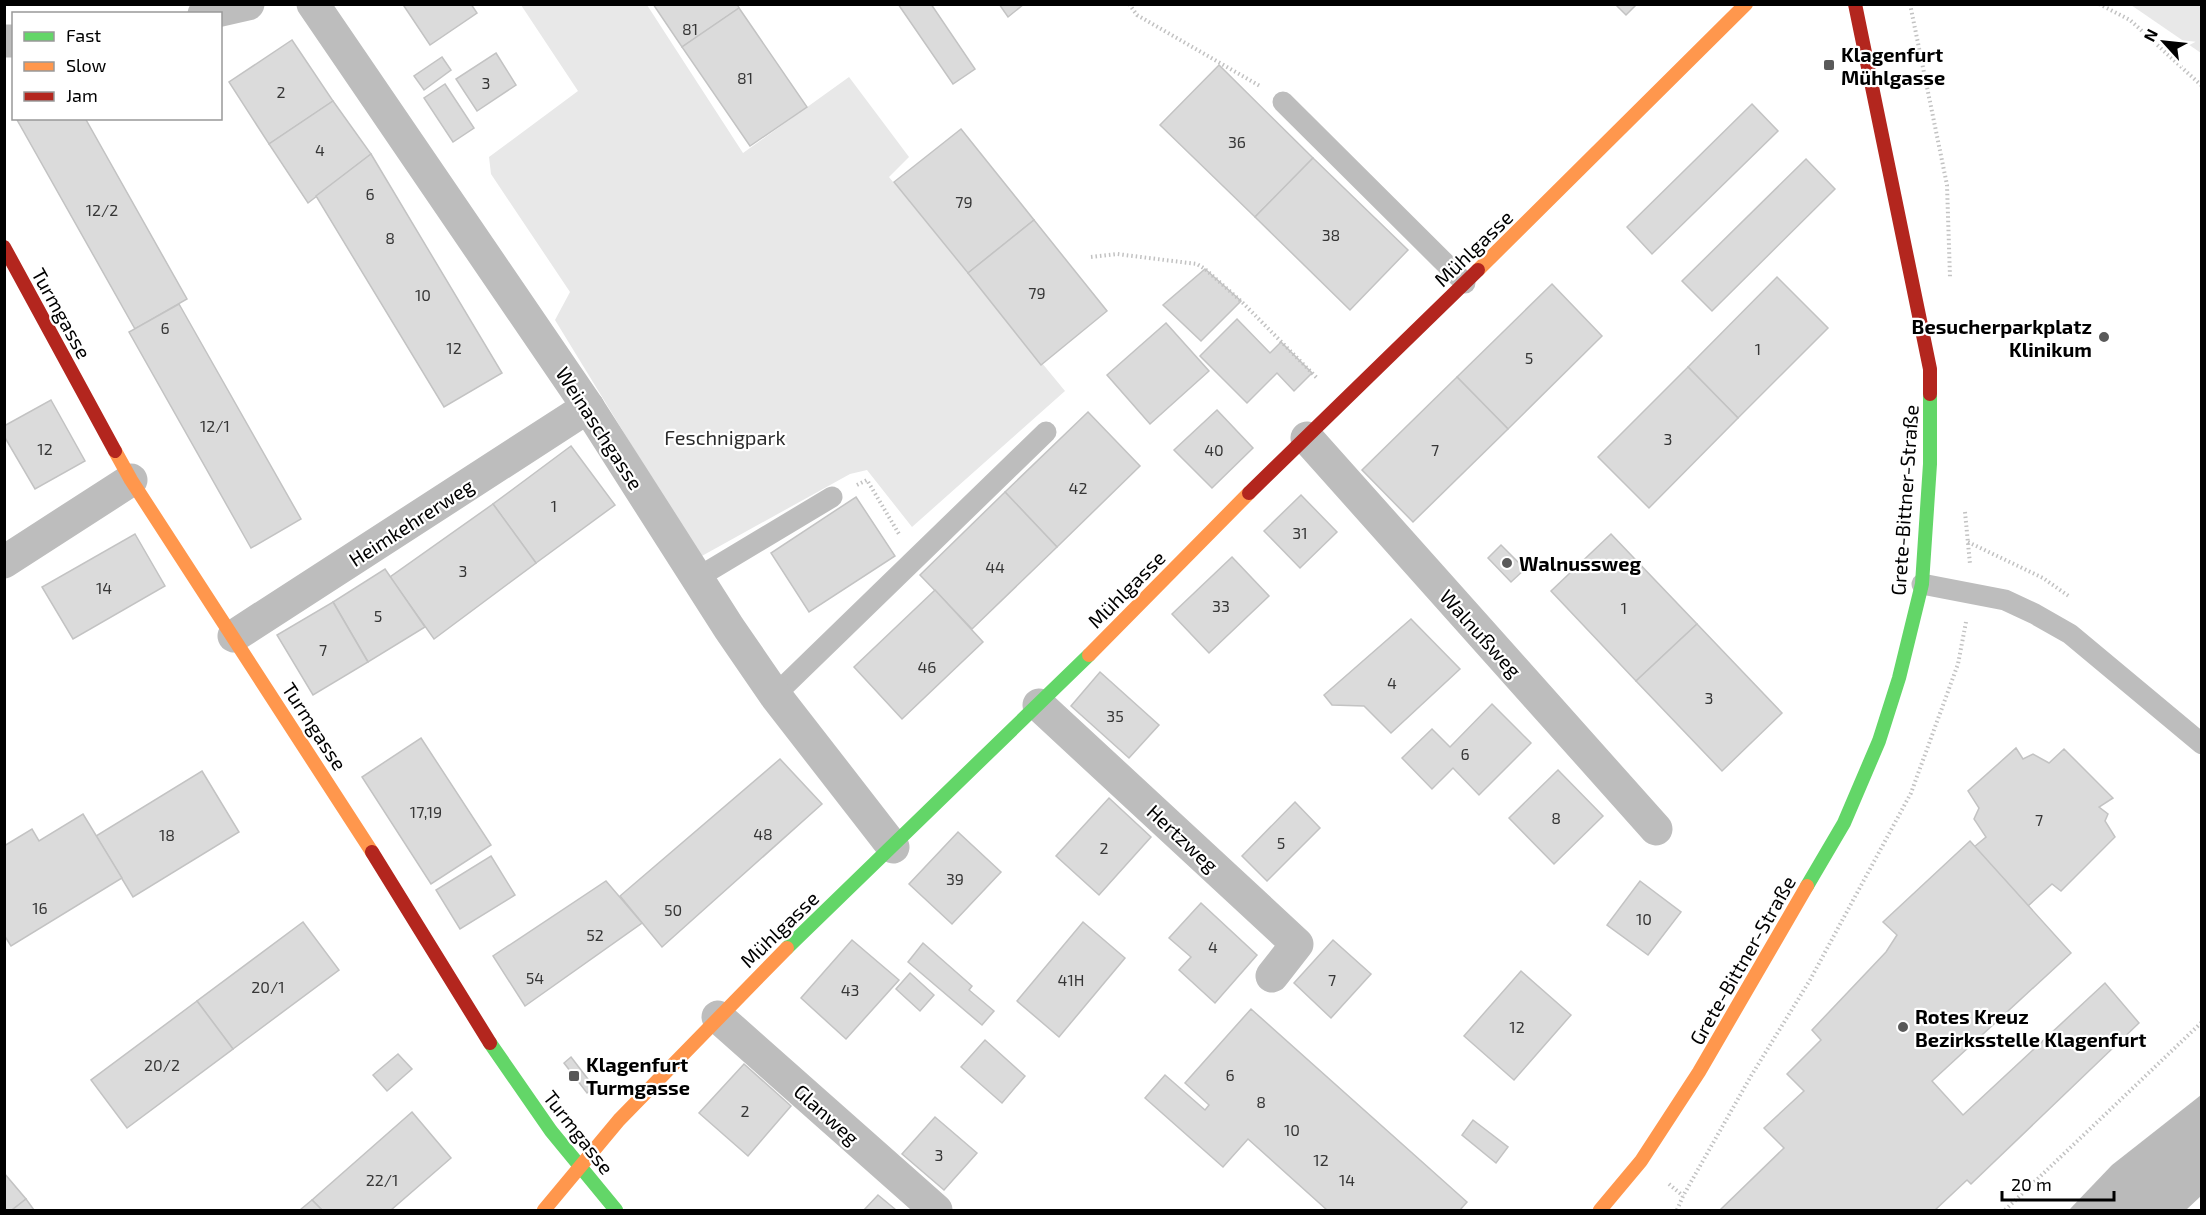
<svg xmlns="http://www.w3.org/2000/svg" width="2206" height="1215" viewBox="0 0 2206 1215" font-family="'Exo 2',sans-serif">
<style>
.green{fill:#e8e8e8}
.water{fill:#bababa}
.building{fill:#dbdbdb;stroke:#c3c3c3;stroke-width:1.5}
.lines{fill:none;stroke-linecap:round;stroke-linejoin:round}
.path{stroke:#c2c2c2;stroke-width:4;stroke-dasharray:1.5 3;stroke-linecap:butt}
.lane{stroke:#bdbdbd;stroke-width:21}
.street{stroke:#bdbdbd;stroke-width:33}
.fast{stroke:#63d668;stroke-width:14}
.slow{stroke:#ff974d;stroke-width:14}
.jam{stroke:#b3261e;stroke-width:14}
.poi-dot{fill:#595959;stroke:#fff;stroke-width:2}
.labels{text-anchor:middle;dominant-baseline:central;stroke-width:4.5;stroke-linejoin:round;paint-order:stroke}
.number-label{font-size:16px;fill:#373737}
.poi-label{font-size:20px;font-weight:bold;fill:#000;stroke:#fff;text-anchor:start}
.street-label{font-size:20px;fill:#000;stroke:#fff}
.park-label{font-size:20px;fill:#2c2c2c;stroke:#fff}
</style>
<rect width="100%" height="100%" fill="#fff"/>
<g class="green">
<polygon points="521,5 647,5 743,153 849,77 909,157 889,177 1065,391 912,527 867,470 850,474 700,557 555,320 570,292 491,174 489,157 578,91"/>
<polygon points="2131,5 2201,5 2201,53"/>
</g>
<polygon class="water" points="2201,1095 2201,1196 2186,1210 2069,1210 2112,1165"/>
<g class="building">
<polygon points="406,4 471,4 477,13 430,45 404,6"/>
<polygon points="653,4 737,4 739,8 682,47"/>
<polygon points="898,4 931,4 975,69 953,84"/>
<polygon points="999,4 1024,4 1008,17"/>
<polygon points="1615,4 1637,4 1626,15"/>
<polygon points="739,8 807,107 750,146 682,47"/>
<polygon points="292,40 333,101 269,144 229,82"/>
<polygon points="496,53 516,85 477,111 456,79"/>
<polygon points="442,57 451,70 424,90 414,76"/>
<polygon points="1219,65 1313,158 1255,217 1160,125"/>
<polygon points="445,84 474,128 453,142 424,98"/>
<polygon points="333,101 371,154 308,203 269,144"/>
<polygon points="1752,104 1778,131 1652,254 1627,227"/>
<polygon points="16,118 85,118 187,299 135,329"/>
<polygon points="961,129 1034,220 968,273 894,182"/>
<polygon points="371,154 502,373 444,407 316,196"/>
<polygon points="1313,158 1408,250 1350,310 1255,217"/>
<polygon points="1806,159 1835,189 1712,311 1682,281"/>
<polygon points="1034,220 1107,311 1041,365 968,273"/>
<polygon points="1205,269 1241,301 1201,341 1163,305"/>
<polygon points="1777,277 1828,328 1738,418 1688,367"/>
<polygon points="1552,284 1602,336 1508,429 1457,377"/>
<polygon points="179,304 301,519 251,548 129,332"/>
<polygon points="1237,319 1270,353 1281,342 1312,373 1294,391 1277,373 1247,403 1200,356"/>
<polygon points="1166,323 1209,371 1150,424 1107,375"/>
<polygon points="1688,367 1738,418 1649,508 1598,457"/>
<polygon points="1457,377 1508,429 1413,522 1362,470"/>
<polygon points="51,400 85,461 35,489 4,436 4,426"/>
<polygon points="1217,410 1253,448 1212,488 1174,450"/>
<polygon points="1088,412 1140,466 1057,547 1005,492"/>
<polygon points="571,446 615,505 536,563 493,504"/>
<polygon points="1005,492 1057,547 972,629 920,575"/>
<polygon points="1301,495 1337,532 1300,568 1264,531"/>
<polygon points="856,497 895,556 809,612 771,553"/>
<polygon points="493,504 536,563 434,639 390,577"/>
<polygon points="135,534 165,586 73,639 42,587"/>
<polygon points="1611,534 1697,624 1636,681 1551,591"/>
<polygon points="1501,545 1525,569 1511,582 1488,558"/>
<polygon points="1232,557 1269,596 1209,653 1172,614"/>
<polygon points="385,569 425,627 368,662 333,602"/>
<polygon points="935,590 983,642 902,719 854,667"/>
<polygon points="333,602 368,662 313,695 277,635"/>
<polygon points="1411,619 1460,669 1391,733 1364,706 1332,705 1324,695"/>
<polygon points="1697,624 1782,713 1722,771 1636,681"/>
<polygon points="1100,672 1159,725 1129,758 1071,706"/>
<polygon points="1492,704 1531,743 1479,795 1453,768 1432,789 1402,758 1432,729 1450,747"/>
<polygon points="421,738 491,845 431,884 362,777"/>
<polygon points="2016,748 2023,759 2033,754 2049,763 2064,749 2113,798 2099,807 2108,814 2105,821 2115,837 2061,891 2052,884 2028,906 1974,847 1986,837 1974,819 1979,808 1968,791"/>
<polygon points="780,759 822,804 662,947 620,896"/>
<polygon points="1558,770 1603,816 1554,864 1509,818"/>
<polygon points="202,771 239,832 133,897 96,836"/>
<polygon points="1109,798 1151,837 1099,895 1056,856"/>
<polygon points="1295,802 1320,828 1267,881 1242,856"/>
<polygon points="83,814 122,878 11,946 4,935 4,846 32,829 39,841"/>
<polygon points="958,832 1001,872 952,924 909,884"/>
<polygon points="1970,841 2071,953 1932,1081 1963,1115 2105,983 2139,1023 1971,1184 1967,1180 1935,1210 1720,1210 1784,1148 1764,1128 1804,1091 1787,1074 1821,1040 1812,1030 1886,952 1897,935 1883,922"/>
<polygon points="491,856 515,895 460,929 436,890"/>
<polygon points="606,881 642,923 525,1006 493,956"/>
<polygon points="1640,881 1681,912 1648,955 1607,925"/>
<polygon points="1201,903 1257,955 1215,1003 1179,970 1191,957 1169,938"/>
<polygon points="303,922 339,970 233,1049 197,1001"/>
<polygon points="1083,922 1125,958 1059,1037 1017,1001"/>
<polygon points="852,940 899,980 846,1039 801,998"/>
<polygon points="1333,940 1371,974 1331,1018 1294,983"/>
<polygon points="923,943 972,986 969,990 994,1011 982,1025 908,962"/>
<polygon points="1521,971 1571,1015 1514,1080 1464,1036"/>
<polygon points="910,973 934,995 920,1011 896,989"/>
<polygon points="197,1001 233,1049 127,1128 91,1080"/>
<polygon points="1251,1009 1467,1202 1460,1210 1327,1210 1248,1139 1223,1167 1145,1098 1165,1075 1205,1110 1209,1105 1185,1083"/>
<polygon points="985,1040 1025,1076 1002,1103 961,1067"/>
<polygon points="398,1054 412,1069 387,1091 373,1075"/>
<polygon points="571,1057 594,1087 587,1093 564,1063"/>
<polygon points="744,1064 791,1106 748,1156 699,1113"/>
<polygon points="412,1112 451,1158 391,1210 322,1210 312,1200"/>
<polygon points="935,1117 977,1153 944,1190 902,1154"/>
<polygon points="1473,1120 1508,1147 1496,1163 1462,1135"/>
<polygon points="4,1173 26,1199 12,1210 4,1210"/>
<polygon points="878,1195 896,1210 864,1210"/>
<polygon points="26,1199 34,1210 12,1210"/>
<polygon points="312,1200 322,1210 300,1210"/>
</g>
<g class="lines">
<g class="path">
<polyline points="1129,4 1137,15 1260,86"/>
<polyline points="1910,4 1947,185 1950,277"/>
<polyline points="2099,4 2130,20 2202,86"/>
<polyline points="1091,257 1117,254 1197,264 1205,269 1241,301 1317,378"/>
<polyline points="857,485 867,480 899,534"/>
<polyline points="1965,512 1970,564"/>
<polyline points="1968,542 2043,578 2070,597"/>
<polyline points="1669,1184 1683,1196"/>
<polyline points="1677,1210 1683,1196 1751,1076 1810,980 1911,793 1958,664 1966,622"/>
<polyline points="2005,1210 2202,1022"/>
</g>
<g class="lane">
<polyline points="1283,102 1465,283"/>
<polyline points="697,578 832,497"/>
<polyline points="1922,584 2005,600 2035,614 2070,634 2202,744"/>
<polyline points="775,695 1046,432"/>
</g>
<g class="street">
<polyline points="313,4 588,407 729,628 775,695 893,847"/>
<polyline points="204,14 248,4"/>
<polyline points="4,41 14,41"/>
<polyline points="1307,438 1656,829"/>
<polyline points="4,562 131,480"/>
<polyline points="234,636 588,407"/>
<polyline points="1039,705 1297,944 1272,976"/>
<polyline points="718,1017 936,1210"/>
</g>
<g class="fast">
<polyline points="1807,886 1844,823 1879,741 1899,678 1922,584 1930,464 1930,394"/>
<polyline points="787,948 1089,655"/>
<polyline points="490,1043 551,1131 616,1210"/>
</g>
<g class="slow">
<polyline points="1478,270 1746,4"/>
<polyline points="115,451 131,480 372,852"/>
<polyline points="1089,655 1249,493"/>
<polyline points="544,1210 619,1120 787,948"/>
<polyline points="1600,1210 1641,1161 1699,1072 1807,886"/>
</g>
<g class="jam">
<polyline points="1855,4 1930,369 1930,394"/>
<polyline points="4,247 115,451"/>
<polyline points="1249,493 1478,270"/>
<polyline points="372,852 490,1043"/>
</g>
</g>
<g class="poi-dot">
<rect x="1823" y="59" width="12" height="12" rx="3"/>
<circle cx="2104" cy="337" r="6"/>
<circle cx="1507" cy="563" r="6"/>
<circle cx="1903" cy="1027" r="6"/>
<rect x="568" y="1070" width="12" height="12" rx="3"/>
</g>
<g class="labels">
<g class="number-label">
<text x="690" y="28">81</text>
<text x="745" y="77">81</text>
<text x="486" y="82">3</text>
<text x="281" y="91">2</text>
<text x="1237" y="141">36</text>
<text x="320" y="149">4</text>
<text x="370" y="193">6</text>
<text x="964" y="201">79</text>
<text x="102" y="209">12/2</text>
<text x="1331" y="234">38</text>
<text x="390" y="237">8</text>
<text x="1037" y="292">79</text>
<text x="423" y="294">10</text>
<text x="165" y="327">6</text>
<text x="454" y="347">12</text>
<text x="1758" y="348">1</text>
<text x="1529" y="357">5</text>
<text x="215" y="425">12/1</text>
<text x="1668" y="438">3</text>
<text x="45" y="448">12</text>
<text x="1214" y="449">40</text>
<text x="1435" y="449">7</text>
<text x="1078" y="487">42</text>
<text x="554" y="505">1</text>
<text x="1300" y="532">31</text>
<text x="995" y="566">44</text>
<text x="463" y="570">3</text>
<text x="104" y="587">14</text>
<text x="1221" y="605">33</text>
<text x="1624" y="607">1</text>
<text x="378" y="615">5</text>
<text x="323" y="649">7</text>
<text x="927" y="666">46</text>
<text x="1392" y="682">4</text>
<text x="1709" y="697">3</text>
<text x="1115" y="715">35</text>
<text x="1465" y="753">6</text>
<text x="426" y="811">17,19</text>
<text x="1556" y="817">8</text>
<text x="2039" y="819">7</text>
<text x="763" y="833">48</text>
<text x="167" y="834">18</text>
<text x="1281" y="842">5</text>
<text x="1104" y="847">2</text>
<text x="955" y="878">39</text>
<text x="40" y="907">16</text>
<text x="673" y="909">50</text>
<text x="1644" y="918">10</text>
<text x="595" y="934">52</text>
<text x="1213" y="946">4</text>
<text x="535" y="977">54</text>
<text x="1071" y="979">41H</text>
<text x="1332" y="979">7</text>
<text x="268" y="986">20/1</text>
<text x="850" y="989">43</text>
<text x="1517" y="1026">12</text>
<text x="162" y="1064">20/2</text>
<text x="1230" y="1074">6</text>
<text x="1261" y="1101">8</text>
<text x="745" y="1110">2</text>
<text x="1292" y="1129">10</text>
<text x="939" y="1154">3</text>
<text x="1321" y="1159">12</text>
<text x="382" y="1179">22/1</text>
<text x="1347" y="1179">14</text>
</g>
<g class="poi-label">
<text x="1841" y="54">Klagenfurt<tspan x="1841" dy="23">Mühlgasse</tspan></text>
<text x="2092" y="326" text-anchor="end">Besucherparkplatz<tspan x="2092" dy="23">Klinikum</tspan></text>
<text x="1519" y="563">Walnussweg</text>
<text x="1915" y="1016">Rotes Kreuz<tspan x="1915" dy="23">Bezirksstelle Klagenfurt</tspan></text>
<text x="586" y="1064">Klagenfurt<tspan x="586" dy="23">Turmgasse</tspan></text>
</g>
<g class="street-label">
<text transform="translate(1473 248) rotate(-44)">Mühlgasse</text>
<text transform="translate(62 313) rotate(61)">Turmgasse</text>
<text transform="translate(600 428) rotate(57)">Weinaschgasse</text>
<text transform="translate(1904 500) rotate(-86)">Grete-Bittner-Straße</text>
<text transform="translate(411 522) rotate(-33)">Heimkehrerweg</text>
<text transform="translate(1126 589) rotate(-45)">Mühlgasse</text>
<text transform="translate(1481 633) rotate(48)">Walnußweg</text>
<text transform="translate(315 726) rotate(57)">Turmgasse</text>
<text transform="translate(1183 838) rotate(43)">Hertzweg</text>
<text transform="translate(779 929) rotate(-44)">Mühlgasse</text>
<text transform="translate(1742 960) rotate(-60)">Grete-Bittner-Straße</text>
<text transform="translate(827 1114) rotate(42)">Glanweg</text>
<text transform="translate(579 1132) rotate(52)">Turmgasse</text>
</g>
<g class="park-label">
<text x="725" y="437">Feschnigpark</text>
</g>
</g>
<rect width="2206" height="1215" fill="none" stroke="#000000" stroke-width="12"/>
<rect x="12" y="12" width="210" height="108" fill="#ffffff" stroke="#999999" stroke-width="1.5"/>
<rect x="24" y="32" width="30" height="9" fill="#63d668" stroke="#999999" stroke-width="1.5"/>
<text x="66" y="42" font-size="18" fill="#000000">Fast</text>
<rect x="24" y="62" width="30" height="9" fill="#ff974d" stroke="#999999" stroke-width="1.5"/>
<text x="66" y="72" font-size="18" fill="#000000">Slow</text>
<rect x="24" y="92" width="30" height="9" fill="#b3261e" stroke="#999999" stroke-width="1.5"/>
<text x="66" y="102" font-size="18" fill="#000000">Jam</text>
<g transform="translate(2164 42) rotate(297)" stroke="#ffffff" stroke-width="4.5" paint-order="stroke">
<path d="M0-4.5L10 22L0 15L-10 22Z" fill="#000000"/>
<text y="-9" font-size="16" font-weight="bold" text-anchor="middle" fill="#000000">N</text>
</g>
<path d="M2002 1191v9h112v-9" fill="none" stroke="#000000" stroke-width="3"/>
<text x="2011" y="1191" font-size="18" fill="#000000" stroke="#ffffff" stroke-width="4.5" paint-order="stroke">20 m</text>
</svg>
